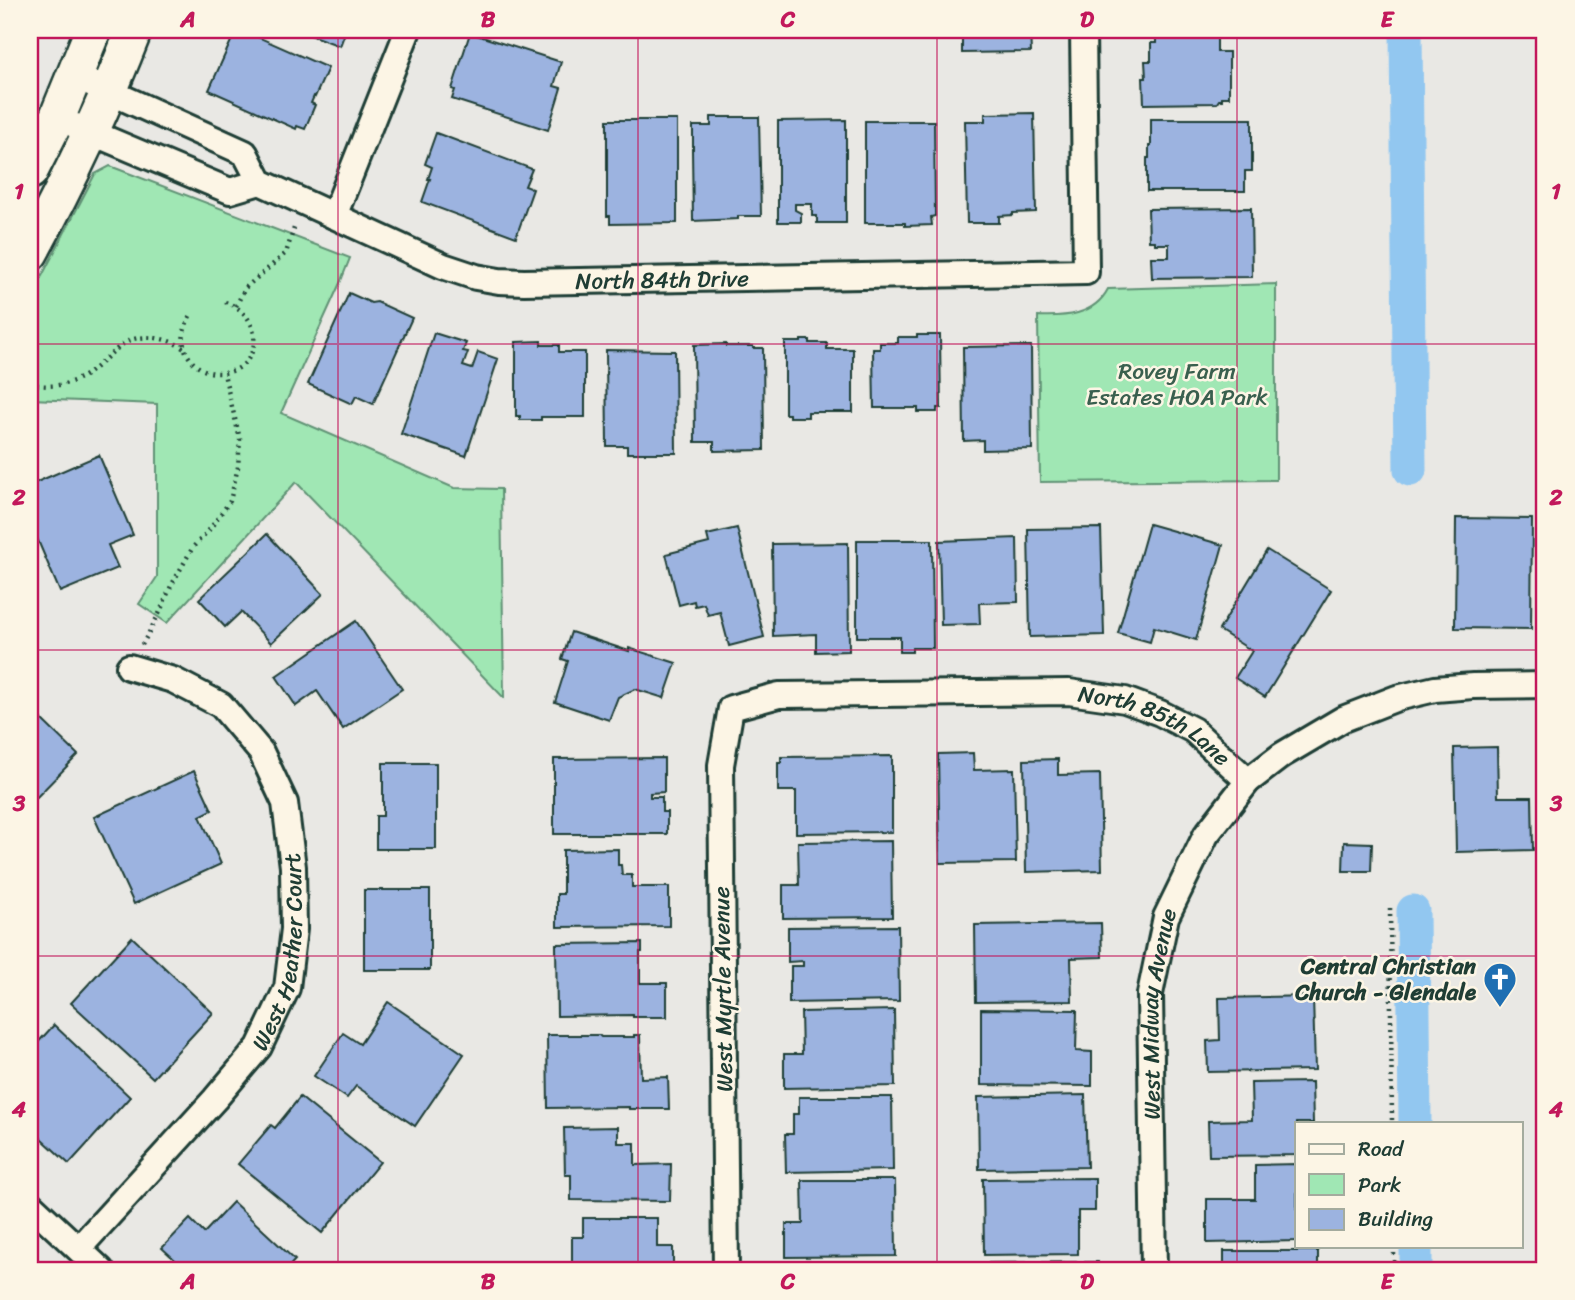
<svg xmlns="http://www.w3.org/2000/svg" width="1575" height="1300" viewBox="0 0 1575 1300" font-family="Sriracha,sans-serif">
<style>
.green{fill:#a0e7b4;stroke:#609274;stroke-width:2}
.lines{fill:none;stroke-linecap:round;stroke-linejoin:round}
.canal{stroke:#92c7f0;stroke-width:33}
.building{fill:#9cb3e0;stroke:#1f3d34;stroke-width:2}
.street-casing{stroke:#1f3d34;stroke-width:30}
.secondary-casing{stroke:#1f3d34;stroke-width:40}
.path{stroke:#1f3d34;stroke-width:4.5;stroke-dasharray:2 5;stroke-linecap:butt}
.street{stroke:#fcf5e5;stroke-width:24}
.secondary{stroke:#fcf5e5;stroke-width:35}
.grid{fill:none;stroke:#c2185b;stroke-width:2;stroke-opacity:0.55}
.labels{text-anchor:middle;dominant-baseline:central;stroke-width:5;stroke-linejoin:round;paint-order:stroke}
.street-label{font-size:23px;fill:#1f3d34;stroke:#fcf5e5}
.park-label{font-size:23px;fill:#395f4e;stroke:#fcf5e5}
.poi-label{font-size:23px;font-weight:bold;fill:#1f3d34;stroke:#fcf5e5;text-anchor:end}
.neatline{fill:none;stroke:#c2185b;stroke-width:2.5}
.grid-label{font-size:23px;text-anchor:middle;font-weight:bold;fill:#c2185b}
</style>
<rect width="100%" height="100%" fill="#e9e8e4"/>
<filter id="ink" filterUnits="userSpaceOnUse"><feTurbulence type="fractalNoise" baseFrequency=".0143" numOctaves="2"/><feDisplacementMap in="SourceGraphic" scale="14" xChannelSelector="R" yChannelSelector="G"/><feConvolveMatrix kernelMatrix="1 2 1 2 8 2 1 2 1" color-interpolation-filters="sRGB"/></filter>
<g filter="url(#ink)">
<g class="green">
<polygon points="110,166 350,258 340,283 281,413 454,488 501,489 504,698 296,482 167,623 139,604 157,577 157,404 30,399 30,299 95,174"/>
<path d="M1276,284V480L1040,482L1038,316C1064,317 1094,316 1108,289Z"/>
</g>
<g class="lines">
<g class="canal">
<polyline points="1406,30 1410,470"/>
<polyline points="1413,911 1415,1123"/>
<polyline points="1416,1246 1416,1270"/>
</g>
</g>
<g class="building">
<polygon points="236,30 242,30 328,68 315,97 314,96 311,103 315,105 305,129 297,126 296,129 209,90"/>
<polygon points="297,30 346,30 340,46"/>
<polygon points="962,30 1030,30 1031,52 962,53"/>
<polygon points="470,33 561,62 554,86 561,88 548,130 452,99 455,90 452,89"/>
<polygon points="1217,35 1217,52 1229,52 1229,97 1222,97 1222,100 1219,100 1217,103 1144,104 1143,78 1146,78 1145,61 1151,61 1151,43 1156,43 1156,36"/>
<polygon points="1034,113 1036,212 1013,213 1013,215 999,216 999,223 967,223 965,121 985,121 985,114"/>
<polygon points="711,117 759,117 761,216 738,216 738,219 693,221 692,149 693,149 693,126 711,126"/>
<polygon points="1151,119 1252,119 1252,171 1245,171 1245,191 1147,191 1147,158 1149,158 1149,146 1151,146"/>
<polygon points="607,120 677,120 677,223 610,224 610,216 607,216"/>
<polygon points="846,120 846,223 817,223 817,216 812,216 812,204 795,204 795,210 801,213 801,222 778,222 778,121"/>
<polygon points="865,121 934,121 935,216 931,217 932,225 905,226 905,223 865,223"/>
<polygon points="436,133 532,169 525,186 533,189 516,237 422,202 430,179 428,179 432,167 425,164"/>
<polygon points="1251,208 1252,277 1152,278 1151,257 1169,257 1169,244 1155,244 1155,241 1149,241 1148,209"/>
<polygon points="349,293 371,303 377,302 412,318 373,404 356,396 352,404 308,384"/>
<polygon points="434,333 466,343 463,351 468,352 463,366 472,369 478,352 498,359 466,456 401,434"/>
<polygon points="917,335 940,335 941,408 937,408 937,412 918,412 918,408 874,408 873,349 880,349 880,343 898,343 898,337 917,337"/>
<polygon points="801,340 810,340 810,343 827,343 827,349 853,349 853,412 808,412 808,417 789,417 789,414 785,414 785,342 801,342"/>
<polygon points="541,341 541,345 559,345 559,352 585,352 585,417 541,417 541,420 520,420 520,416 516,416 516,342"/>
<polygon points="726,344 726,346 753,346 753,348 763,348 764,450 714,451 714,442 695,442 694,345"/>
<polygon points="1031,346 1032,449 983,450 983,440 964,441 963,347"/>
<polygon points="606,350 675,351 676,453 627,453 627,446 607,446"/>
<polygon points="99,455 133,535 108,545 118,568 60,592 30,522 30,485"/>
<polygon points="1456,518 1532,519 1531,629 1455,628"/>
<polygon points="1149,524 1223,545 1196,640 1154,627 1150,642 1118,633"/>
<polygon points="1541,525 1545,525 1545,617 1543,617"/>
<polygon points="737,528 764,637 729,646 720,612 708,615 704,604 695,606 694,601 679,605 666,554 709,543 707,535"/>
<polygon points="1101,528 1104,635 1030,637 1028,529"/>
<polygon points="267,534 323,594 271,643 241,612 225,627 199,599"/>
<polygon points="1017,538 1018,602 979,603 980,624 941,625 939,541"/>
<polygon points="857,540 932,540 933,648 912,648 912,652 900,652 900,637 857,637"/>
<polygon points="848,543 849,651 816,652 816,634 773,636 772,544"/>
<polygon points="1267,550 1331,590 1265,697 1235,678 1252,651 1219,630"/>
<polygon points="30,581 33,581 32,621 30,621"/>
<polygon points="356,621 402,689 343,729 317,691 296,706 276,676"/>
<polygon points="571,632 629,651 629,648 676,663 664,698 635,689 618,697 609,720 555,702 568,661 562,659"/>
<polygon points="39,717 78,755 30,804 30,726"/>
<polygon points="1497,747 1498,797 1532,797 1533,850 1456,852 1454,748"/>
<polygon points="1541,749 1545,749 1545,851 1544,851"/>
<polygon points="973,753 974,770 1014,769 1016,862 940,863 938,754"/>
<polygon points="892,756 892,832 796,833 796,791 778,791 778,763 781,763 781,757"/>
<polygon points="664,758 664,792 650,793 650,797 662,797 662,812 667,812 667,834 554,834 554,759"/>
<polygon points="1058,759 1058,775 1100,774 1102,870 1026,872 1024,760"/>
<polygon points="383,763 436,763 436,849 376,849 376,816 383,816"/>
<polygon points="194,771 212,810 200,816 221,864 134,904 94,817"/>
<polygon points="891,841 892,917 783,918 783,885 799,885 798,842"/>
<polygon points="1344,842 1372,843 1371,871 1343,871"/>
<polygon points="618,849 618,865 621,865 622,875 632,875 632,887 669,887 669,926 557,927 557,894 563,894 563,850"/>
<rect x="364" y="890" width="66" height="80"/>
<polygon points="1101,923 1102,957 1071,958 1072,1001 976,1002 975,925"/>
<polygon points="898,926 899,1001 789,1003 789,981 791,981 791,966 803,966 803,961 788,962 788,927"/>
<polygon points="132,937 213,1013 153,1078 71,1003"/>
<polygon points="642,943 642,952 640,952 640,983 667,983 667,1017 633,1017 633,1015 557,1016 556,944"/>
<polygon points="1313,996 1315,1070 1208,1072 1207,1041 1220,1040 1219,998"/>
<polygon points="388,1002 464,1054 415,1126 356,1086 347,1098 314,1076 343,1033 360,1044"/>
<polygon points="981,1009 1077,1010 1076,1051 1092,1052 1092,1086 981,1085"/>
<polygon points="894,1010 895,1086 784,1088 784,1054 802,1054 801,1012"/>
<polygon points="54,1025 130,1097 69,1164 30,1128 30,1051"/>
<polygon points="547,1035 599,1035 601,1037 634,1037 634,1035 640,1035 641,1078 668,1077 669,1109 629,1109 629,1107 548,1108"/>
<polygon points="1312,1082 1313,1123 1297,1123 1297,1155 1209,1156 1208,1121 1252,1120 1251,1083"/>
<polygon points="1085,1095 1087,1167 979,1169 978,1097"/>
<polygon points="300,1097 380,1162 322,1233 238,1164 271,1125 275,1128"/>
<polygon points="799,1097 892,1097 893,1170 786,1172 785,1134 793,1134 793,1114 799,1114"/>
<polygon points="618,1127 618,1143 635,1143 635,1165 671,1164 670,1201 571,1200 571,1175 565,1175 564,1128"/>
<polygon points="1297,1164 1297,1241 1207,1243 1207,1199 1255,1199 1255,1165"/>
<polygon points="1095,1178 1095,1211 1078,1211 1078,1254 984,1255 983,1179"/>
<polygon points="802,1180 895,1180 896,1256 786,1257 786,1224 803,1224"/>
<polygon points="233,1202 295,1260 286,1270 186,1270 162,1248 190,1219 204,1233"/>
<polygon points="583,1218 657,1218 657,1247 673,1247 673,1270 572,1270 572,1237 583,1237"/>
<rect x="1224" y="1251" width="94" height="19"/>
<polygon points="1098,1262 1098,1270 989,1270 989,1263"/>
<polygon points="895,1266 895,1270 785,1270 785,1267"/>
</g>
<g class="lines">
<defs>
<g id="street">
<path id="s1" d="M75,76L245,153L260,182L443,266L476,277L499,281L524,282L1086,272L1083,30"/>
<polyline points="76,126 230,191 260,182"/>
<polyline points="334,216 408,30"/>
<polyline points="30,1204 101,1270"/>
<path id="s2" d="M79,1248L215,1099L259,1047L287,988L294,929L293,867L285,803L261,752L221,705L173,680L129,667"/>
<path id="s3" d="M726,1270L721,765L731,708L779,695L1069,692L1125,700L1160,713L1193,730L1248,781"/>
<path id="s4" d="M1154,1270L1150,994L1166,917L1206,835L1248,781L1282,755L1343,719L1397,698L1435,689L1473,686L1545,685"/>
</g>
<g id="secondary">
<polyline points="30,171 57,118 93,30"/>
<path d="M30,253C69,181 104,107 134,30"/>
</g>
</defs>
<use href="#street" class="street-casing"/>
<use href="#secondary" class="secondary-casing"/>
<g class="path">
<polyline points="236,306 245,288 286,253 294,228"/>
<path d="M190,316C183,330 180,344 189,357C195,367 205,372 216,373C260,376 270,317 225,302"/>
<path d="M30,383C45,388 64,386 78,379C91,374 102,361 113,352C117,349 122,344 126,342C143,333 170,338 184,349"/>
<polyline points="142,645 159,614 171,586 193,547 209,530 230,501 238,467 240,439 224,374"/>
<polyline points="1390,908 1392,1123"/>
<polyline points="1394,1246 1394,1270"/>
</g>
<use href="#street" class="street"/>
<use href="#secondary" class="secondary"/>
</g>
</g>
<path class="grid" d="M338,30V1270M638,30V1270M937,30V1270M1237,30V1270M30,344H1545M30,650H1545M30,956H1545"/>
<defs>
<symbol id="church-pin" viewBox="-11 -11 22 30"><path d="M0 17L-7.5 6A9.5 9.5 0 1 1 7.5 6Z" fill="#1f6fb2" stroke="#fcf5e5"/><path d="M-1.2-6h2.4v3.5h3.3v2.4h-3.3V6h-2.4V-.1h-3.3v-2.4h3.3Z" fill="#fff"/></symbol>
</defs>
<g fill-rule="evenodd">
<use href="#church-pin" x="1481" y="960" width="38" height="52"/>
</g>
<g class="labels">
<g class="street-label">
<text stroke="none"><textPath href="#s1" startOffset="642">North 84th Drive</textPath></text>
<text stroke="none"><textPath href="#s3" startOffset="996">North 85th Lane</textPath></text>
<text stroke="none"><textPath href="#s2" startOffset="369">West Heather Court</textPath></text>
<text transform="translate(723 989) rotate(-91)">West Myrtle Avenue</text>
<text stroke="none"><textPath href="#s4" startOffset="257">West Midway Avenue</textPath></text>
</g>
<g class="park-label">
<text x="1177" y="371">Rovey Farm<tspan x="1177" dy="26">Estates HOA Park</tspan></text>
</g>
<g class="poi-label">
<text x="1476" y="966">Central Christian<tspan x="1476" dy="26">Church - Glendale</tspan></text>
</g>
</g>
<rect width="1575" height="1300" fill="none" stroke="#fcf5e5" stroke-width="77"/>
<rect x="1295" y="1122" width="228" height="126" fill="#fcf5e5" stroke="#a4ab9e" stroke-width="2"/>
<rect x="1309" y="1144" width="35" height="10" fill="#fcf5e5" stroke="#a4ab9e" stroke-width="2"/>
<text x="1358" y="1156" font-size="21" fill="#1f3d34">Road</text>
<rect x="1309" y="1174" width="35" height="21" fill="#a0e7b4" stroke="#a4ab9e" stroke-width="2"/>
<text x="1358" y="1192" font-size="21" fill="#1f3d34">Park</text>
<rect x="1309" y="1209" width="35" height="21" fill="#9cb3e0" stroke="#a4ab9e" stroke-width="2"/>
<text x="1358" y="1226" font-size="21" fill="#1f3d34">Building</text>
<rect x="38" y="38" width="1498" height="1224" class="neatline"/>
<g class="grid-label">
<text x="188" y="27">A</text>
<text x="488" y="27">B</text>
<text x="788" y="27">C</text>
<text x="1087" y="27">D</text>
<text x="1387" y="27">E</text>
<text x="19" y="199">1</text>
<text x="1556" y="199">1</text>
<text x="19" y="505">2</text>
<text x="1556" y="505">2</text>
<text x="19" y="811">3</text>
<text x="1556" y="811">3</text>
<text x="19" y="1117">4</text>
<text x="1556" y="1117">4</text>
<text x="188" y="1289">A</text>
<text x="488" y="1289">B</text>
<text x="788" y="1289">C</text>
<text x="1087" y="1289">D</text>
<text x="1387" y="1289">E</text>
</g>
</svg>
